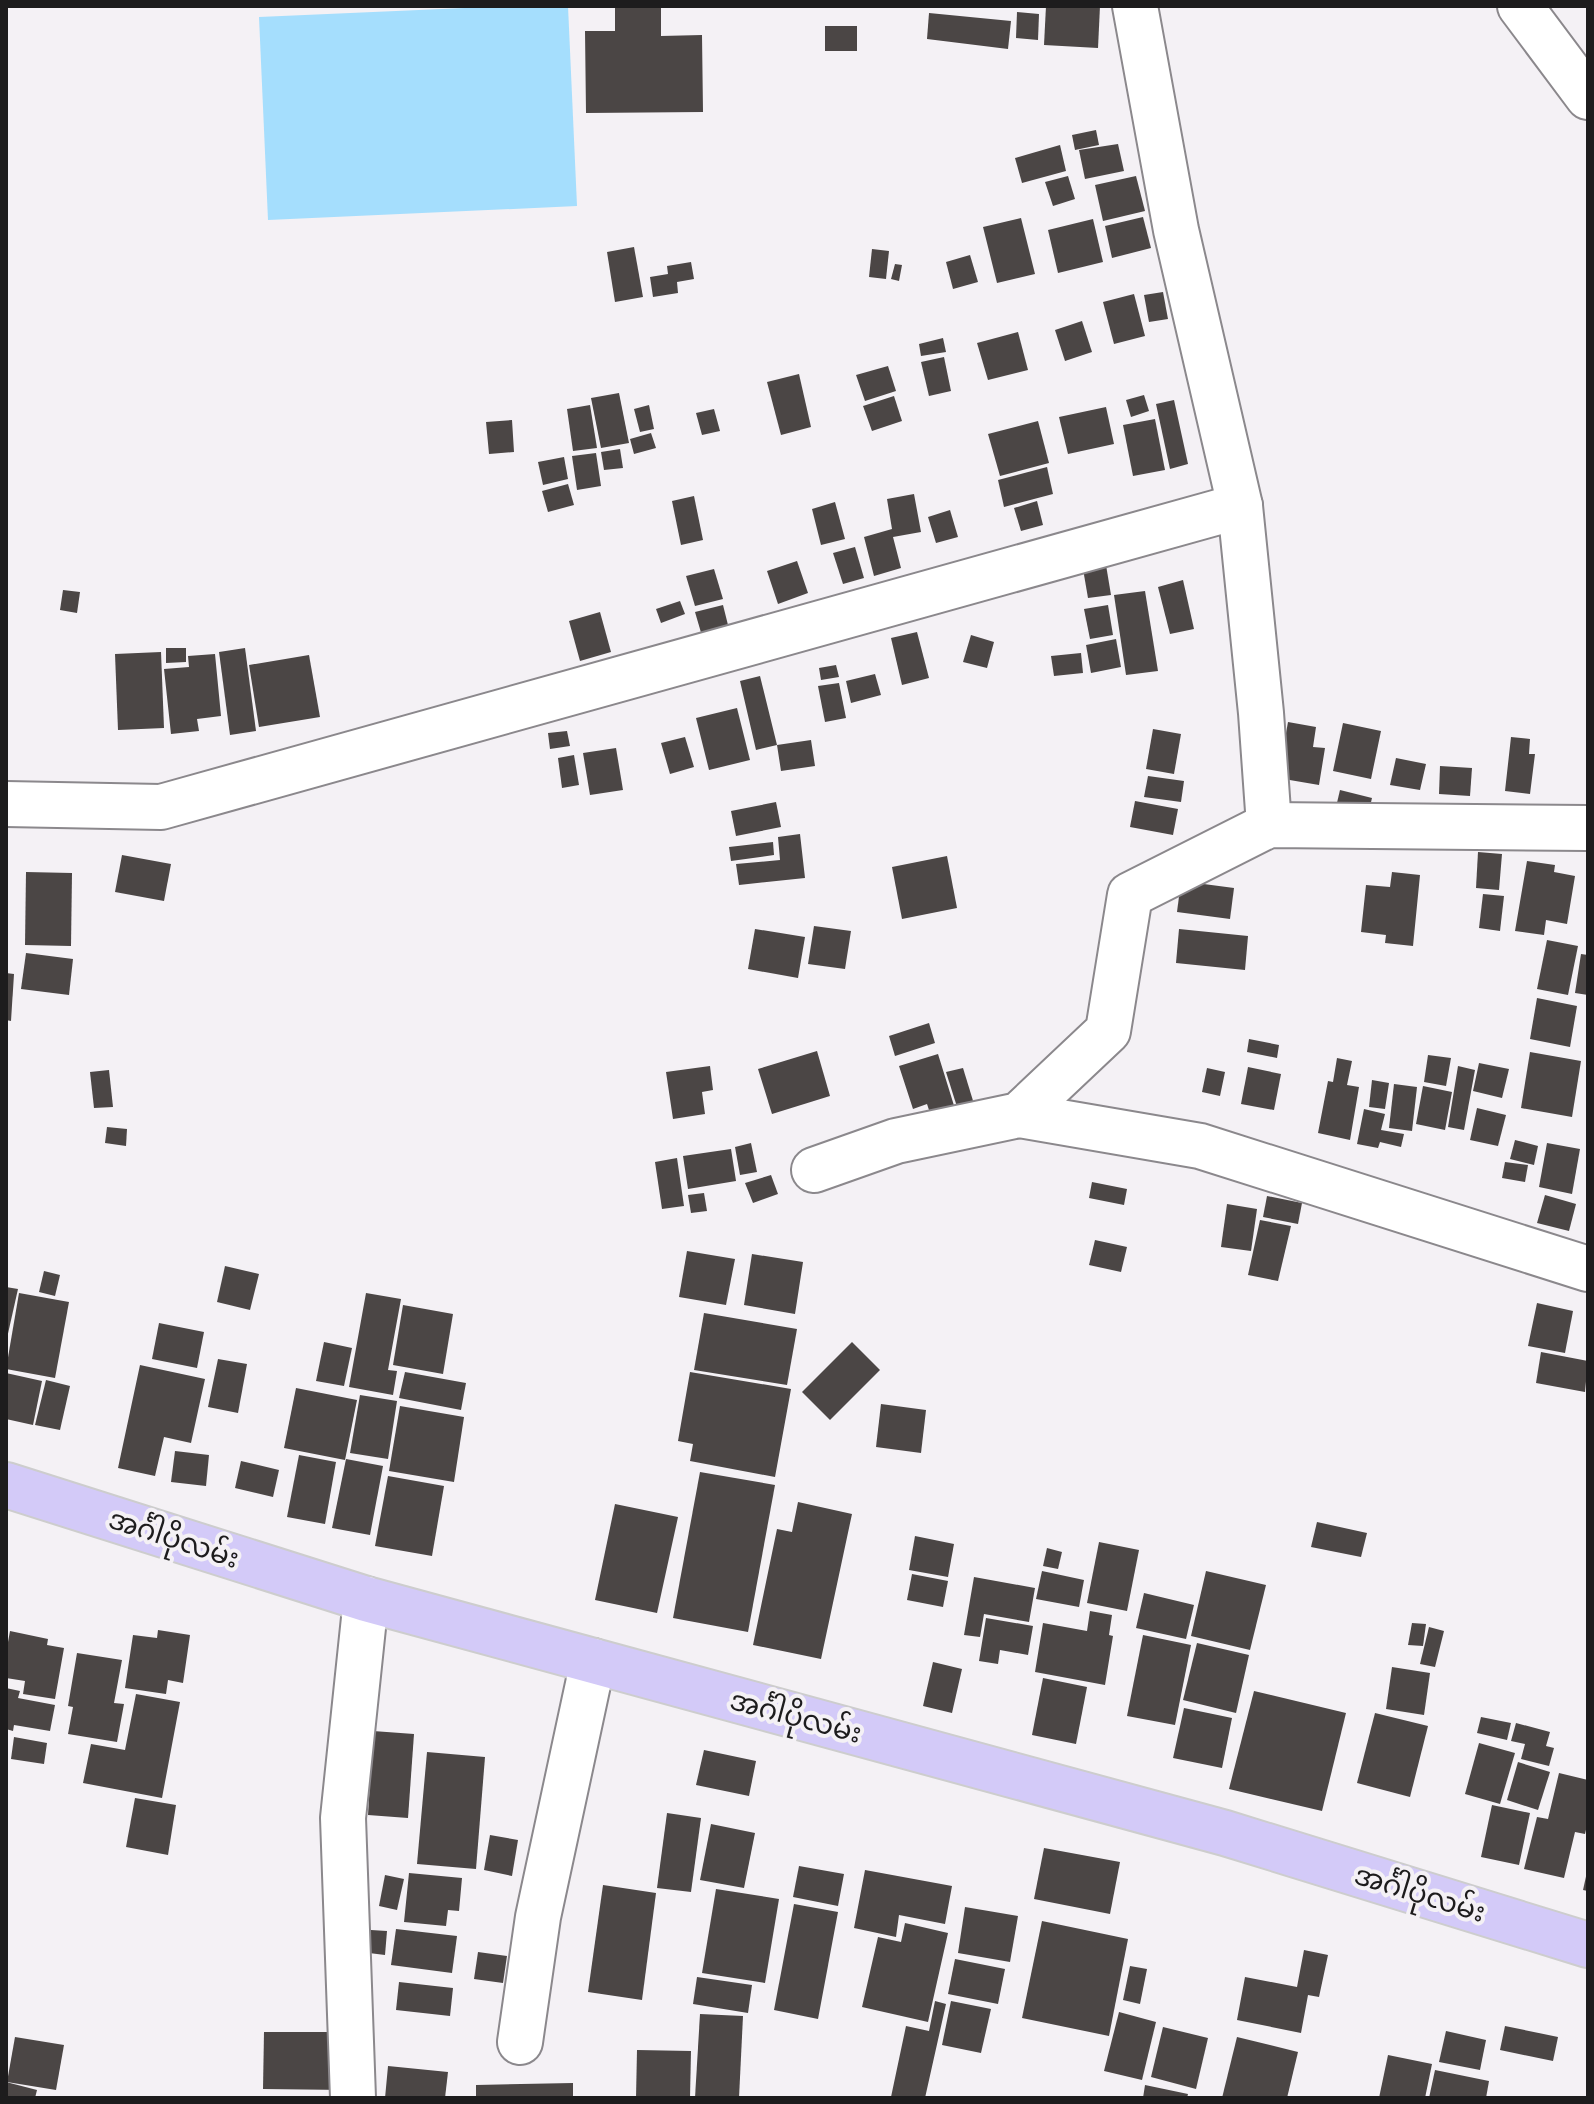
<svg xmlns="http://www.w3.org/2000/svg" width="1594" height="2104" viewBox="0 0 1594 2104" font-family="Cabin,'Noto Sans Myanmar',sans-serif">
<style>
.water{fill:#a5defd}
.building{fill:#4b4645}
.lines{fill:none;stroke-linecap:round;stroke-linejoin:round}
.minor-casing{stroke:#8b888c;stroke-width:48}
.major-casing{stroke:#cdcdcd;stroke-width:48}
.minor{stroke:#fff;stroke-width:44}
.major{stroke:#d3caf8;stroke-width:44}
.labels{text-anchor:middle;dominant-baseline:central;stroke-width:8;stroke-linejoin:round;paint-order:stroke}
.street-label{font-size:28px;fill:#1d1c1d;stroke:#f4f1f5}
</style>
<rect width="100%" height="100%" fill="#f4f1f5"/>
<polygon class="water" points="511,6 568,6 577,206 268,220 259,17"/>
<g class="building">
<polygon points="615,6 661,6 661,36 702,35 703,112 586,113 585,31 615,31"/>
<polygon points="1046,6 1100,6 1098,48 1044,45"/>
<polygon points="1017,12 1039,14 1038,40 1016,38"/>
<polygon points="929,13 1011,21 1008,49 927,39"/>
<rect x="825" y="26" width="32" height="25"/>
<polygon points="1096,130 1099,145 1075,150 1072,135"/>
<polygon points="1118,144 1124,171 1085,179 1079,150"/>
<polygon points="1060,145 1066,171 1022,183 1015,158"/>
<polygon points="1068,176 1075,199 1053,206 1045,182"/>
<polygon points="1136,176 1145,211 1103,221 1095,185"/>
<polygon points="1143,217 1151,248 1112,258 1105,226"/>
<polygon points="1021,218 1035,274 997,283 983,227"/>
<polygon points="1093,219 1103,262 1058,273 1048,230"/>
<polygon points="634,247 643,297 615,302 607,252"/>
<polygon points="872,249 889,251 886,279 869,277"/>
<polygon points="970,255 978,282 953,289 946,262"/>
<polygon points="691,262 694,279 677,282 678,293 653,297 650,277 668,274 667,266"/>
<polygon points="895,264 902,265 899,281 891,279"/>
<polygon points="1163,292 1168,319 1149,322 1144,295"/>
<polygon points="1134,294 1145,336 1114,344 1103,302"/>
<polygon points="1082,321 1092,352 1065,361 1055,330"/>
<polygon points="1018,332 1028,370 988,380 977,343"/>
<polygon points="943,338 946,352 921,356 919,344"/>
<polygon points="944,357 951,391 929,396 921,362"/>
<polygon points="888,366 896,391 865,401 856,375"/>
<polygon points="799,374 811,427 781,435 767,382"/>
<polygon points="619,393 629,443 601,448 591,398"/>
<polygon points="1144,395 1149,411 1131,417 1126,400"/>
<polygon points="894,396 902,421 872,431 863,406"/>
<polygon points="1174,400 1188,464 1170,469 1156,404"/>
<polygon points="590,405 597,448 573,451 567,409"/>
<polygon points="649,405 654,429 640,432 634,409"/>
<polygon points="1106,407 1114,444 1068,454 1059,417"/>
<polygon points="714,409 720,431 702,435 696,413"/>
<polygon points="1155,419 1165,470 1133,476 1123,425"/>
<polygon points="512,420 514,452 489,454 486,422"/>
<polygon points="1038,421 1049,463 1000,476 988,434"/>
<polygon points="651,433 656,448 634,454 630,439"/>
<polygon points="620,449 623,468 604,470 601,452"/>
<polygon points="596,453 601,486 577,490 572,456"/>
<polygon points="564,457 568,479 543,485 538,462"/>
<polygon points="1047,467 1053,494 1004,507 998,480"/>
<polygon points="568,484 574,505 548,512 542,491"/>
<polygon points="914,494 921,532 893,537 901,568 874,576 864,537 892,529 887,499"/>
<polygon points="694,496 703,540 681,545 672,501"/>
<polygon points="1037,501 1043,525 1021,531 1014,508"/>
<polygon points="835,502 845,539 821,545 812,509"/>
<polygon points="950,510 958,537 936,543 928,517"/>
<polygon points="855,547 864,578 843,584 833,553"/>
<polygon points="797,561 808,593 778,604 767,571"/>
<polygon points="1106,565 1111,595 1088,598 1083,569"/>
<polygon points="714,569 723,599 695,606 686,576"/>
<polygon points="1183,580 1194,629 1170,634 1158,587"/>
<polygon points="63,590 80,592 77,613 60,610"/>
<polygon points="1145,591 1158,671 1126,675 1114,595"/>
<polygon points="680,601 685,614 661,623 656,609"/>
<polygon points="723,605 729,629 702,636 695,612"/>
<polygon points="1108,605 1113,635 1090,639 1084,609"/>
<polygon points="600,612 611,652 580,661 569,621"/>
<polygon points="917,632 929,678 902,685 891,638"/>
<polygon points="971,635 994,642 987,668 963,662"/>
<polygon points="1116,639 1121,667 1091,673 1086,645"/>
<polygon points="166,648 186,648 186,662 166,663"/>
<polygon points="245,648 256,731 230,735 219,652"/>
<polygon points="161,652 164,728 118,730 115,654"/>
<polygon points="1081,653 1083,673 1054,676 1051,656"/>
<polygon points="215,654 221,716 197,719 199,731 171,734 164,669 189,667 188,656"/>
<polygon points="309,655 320,717 259,727 249,665"/>
<polygon points="836,665 839,677 821,680 819,668"/>
<polygon points="875,674 881,695 851,703 846,681"/>
<polygon points="760,676 777,745 811,740 815,766 781,771 777,745 756,750 740,681"/>
<polygon points="839,683 846,718 825,722 818,686"/>
<polygon points="737,708 750,760 709,770 696,718"/>
<polygon points="1288,722 1316,727 1313,747 1325,748 1319,785 1278,778"/>
<polygon points="1343,723 1381,731 1371,779 1333,771"/>
<polygon points="1153,729 1181,734 1174,774 1146,769"/>
<polygon points="567,731 570,746 550,749 548,733"/>
<polygon points="685,737 694,767 670,774 661,743"/>
<polygon points="1511,737 1530,739 1529,754 1535,754 1530,794 1505,791"/>
<polygon points="616,748 623,790 590,795 583,753"/>
<polygon points="574,755 579,785 562,788 558,758"/>
<polygon points="1396,758 1426,764 1420,790 1390,785"/>
<polygon points="1440,766 1472,768 1470,796 1439,794"/>
<polygon points="1148,776 1184,781 1181,802 1144,797"/>
<polygon points="1340,790 1372,798 1368,815 1336,807"/>
<polygon points="1135,801 1178,809 1173,835 1130,827"/>
<polygon points="776,802 781,827 736,836 731,811"/>
<polygon points="800,834 805,878 739,885 736,864 780,860 778,837"/>
<polygon points="773,842 774,855 731,861 729,847"/>
<polygon points="1478,852 1502,854 1499,890 1476,888"/>
<polygon points="122,855 171,864 164,901 115,892"/>
<polygon points="947,856 957,908 902,919 892,867"/>
<polygon points="1527,861 1555,865 1554,872 1575,876 1567,924 1546,920 1544,935 1515,931"/>
<polygon points="26,872 72,873 71,946 25,945"/>
<polygon points="1392,872 1420,875 1413,946 1385,943 1386,935 1361,932 1366,885 1390,887"/>
<polygon points="1181,881 1234,888 1230,919 1177,912"/>
<polygon points="1483,894 1504,896 1500,931 1479,928"/>
<polygon points="814,926 851,931 845,969 808,964"/>
<polygon points="755,929 805,937 798,978 748,969"/>
<polygon points="1179,929 1248,936 1245,970 1176,963"/>
<polygon points="1547,940 1578,946 1568,995 1537,989"/>
<polygon points="26,953 73,959 69,995 21,989"/>
<polygon points="1581,954 1588,955 1588,995 1575,993"/>
<polygon points="6,973 14,974 11,1021 6,1020"/>
<polygon points="1537,998 1577,1006 1570,1047 1530,1039"/>
<polygon points="929,1023 935,1043 895,1056 889,1036"/>
<polygon points="1249,1039 1279,1045 1277,1058 1247,1052"/>
<polygon points="817,1051 830,1096 772,1114 758,1069"/>
<polygon points="1530,1052 1581,1061 1572,1117 1521,1108"/>
<polygon points="938,1054 956,1112 932,1119 927,1104 913,1109 899,1066"/>
<polygon points="1428,1055 1451,1058 1446,1086 1424,1082"/>
<polygon points="1337,1058 1352,1061 1347,1085 1359,1087 1350,1140 1318,1133 1328,1081 1333,1082"/>
<polygon points="1479,1063 1509,1069 1502,1098 1473,1091"/>
<polygon points="710,1066 713,1090 702,1092 705,1114 673,1119 666,1072"/>
<polygon points="1458,1066 1475,1070 1464,1130 1448,1127"/>
<polygon points="1248,1067 1281,1074 1274,1110 1241,1104"/>
<polygon points="963,1068 974,1104 958,1110 946,1072"/>
<polygon points="1207,1068 1225,1072 1220,1096 1202,1092"/>
<polygon points="109,1070 113,1107 94,1108 90,1072"/>
<polygon points="1372,1080 1389,1083 1385,1109 1369,1107"/>
<polygon points="1394,1084 1417,1087 1412,1131 1389,1128"/>
<polygon points="1423,1086 1452,1092 1445,1130 1416,1124"/>
<polygon points="1477,1108 1506,1115 1498,1146 1470,1140"/>
<polygon points="1364,1109 1385,1114 1381,1130 1404,1134 1401,1147 1380,1142 1378,1148 1357,1144"/>
<polygon points="107,1127 127,1129 126,1146 105,1143"/>
<polygon points="1515,1140 1538,1146 1534,1165 1510,1159"/>
<polygon points="751,1143 757,1172 740,1175 735,1147"/>
<polygon points="1547,1143 1580,1149 1572,1194 1539,1187"/>
<polygon points="731,1149 736,1181 688,1189 683,1156"/>
<polygon points="677,1158 684,1206 662,1209 655,1162"/>
<polygon points="1505,1162 1528,1165 1525,1182 1502,1178"/>
<polygon points="771,1175 778,1194 753,1203 745,1183"/>
<polygon points="1092,1182 1127,1189 1124,1205 1089,1198"/>
<polygon points="704,1193 707,1211 691,1213 688,1195"/>
<polygon points="1545,1195 1576,1204 1569,1231 1537,1223"/>
<polygon points="1267,1196 1302,1203 1298,1224 1263,1217"/>
<polygon points="1227,1204 1257,1209 1251,1251 1221,1247"/>
<polygon points="1260,1220 1291,1226 1278,1281 1248,1275"/>
<polygon points="1095,1240 1127,1247 1121,1272 1089,1265"/>
<polygon points="687,1251 735,1259 726,1305 679,1297"/>
<polygon points="752,1254 803,1262 795,1314 744,1305"/>
<polygon points="225,1266 259,1274 250,1310 217,1302"/>
<polygon points="44,1271 60,1275 55,1296 39,1292"/>
<polygon points="6,1287 18,1289 7,1338 6,1338"/>
<polygon points="19,1293 69,1302 55,1378 6,1369"/>
<polygon points="366,1293 401,1299 388,1370 397,1371 393,1395 349,1387"/>
<polygon points="1537,1303 1573,1311 1565,1353 1528,1346"/>
<polygon points="403,1305 453,1314 443,1374 393,1365"/>
<polygon points="704,1313 797,1329 787,1385 694,1370"/>
<polygon points="159,1323 204,1332 197,1368 152,1359"/>
<polygon points="324,1342 352,1348 344,1386 316,1381"/>
<polygon points="852,1342 880,1370 830,1420 802,1392"/>
<polygon points="1541,1352 1588,1361 1585,1392 1536,1383"/>
<polygon points="218,1359 247,1364 238,1413 208,1407"/>
<polygon points="140,1365 205,1379 191,1443 164,1437 155,1476 118,1468"/>
<polygon points="405,1372 466,1383 461,1410 399,1398"/>
<polygon points="690,1372 791,1389 775,1477 690,1461 693,1444 678,1441"/>
<polygon points="6,1373 42,1381 33,1425 6,1419"/>
<polygon points="46,1380 70,1386 60,1430 35,1425"/>
<polygon points="296,1388 357,1400 345,1460 284,1448"/>
<polygon points="360,1395 397,1401 388,1459 350,1453"/>
<polygon points="881,1404 926,1410 921,1453 876,1447"/>
<polygon points="400,1406 464,1417 454,1482 389,1471"/>
<polygon points="175,1451 209,1455 206,1486 171,1482"/>
<polygon points="299,1455 336,1462 325,1524 287,1517"/>
<polygon points="346,1459 383,1466 370,1535 332,1528"/>
<polygon points="241,1461 279,1470 273,1497 235,1488"/>
<polygon points="700,1472 775,1485 748,1632 673,1618"/>
<polygon points="388,1476 444,1486 432,1556 375,1546"/>
<polygon points="798,1502 852,1514 821,1659 753,1645 777,1529 792,1532"/>
<polygon points="615,1504 678,1517 657,1613 595,1600"/>
<polygon points="1317,1522 1367,1533 1361,1557 1311,1547"/>
<polygon points="915,1536 954,1544 948,1577 909,1570"/>
<polygon points="1099,1542 1139,1550 1127,1611 1087,1603"/>
<polygon points="1047,1548 1062,1552 1058,1569 1043,1566"/>
<polygon points="1042,1571 1084,1580 1079,1607 1036,1599"/>
<polygon points="1206,1571 1266,1585 1250,1650 1191,1636"/>
<polygon points="912,1574 948,1581 943,1607 907,1600"/>
<polygon points="974,1577 1035,1588 1029,1622 984,1614 980,1637 964,1635"/>
<polygon points="1144,1593 1194,1605 1186,1639 1136,1628"/>
<polygon points="1090,1611 1112,1615 1109,1635 1113,1636 1105,1685 1035,1672 1043,1623 1087,1631"/>
<polygon points="986,1618 1033,1626 1028,1655 1000,1650 998,1664 979,1661"/>
<polygon points="1412,1623 1426,1624 1423,1646 1408,1645"/>
<polygon points="1429,1627 1444,1631 1435,1667 1420,1664"/>
<polygon points="158,1630 190,1635 183,1683 168,1680 166,1694 125,1688 133,1635 157,1638"/>
<polygon points="10,1631 48,1639 47,1645 64,1648 55,1699 23,1694 25,1681 6,1678 6,1653"/>
<polygon points="1143,1635 1191,1645 1175,1725 1127,1716"/>
<polygon points="1197,1643 1249,1655 1236,1713 1183,1700"/>
<polygon points="77,1653 122,1660 114,1703 124,1704 117,1742 68,1734 73,1707 68,1706"/>
<polygon points="933,1662 962,1669 952,1713 923,1706"/>
<polygon points="1392,1667 1430,1673 1424,1715 1386,1709"/>
<polygon points="1043,1678 1087,1687 1076,1744 1032,1735"/>
<polygon points="6,1688 20,1691 18,1698 55,1705 50,1731 14,1725 13,1731 6,1729"/>
<polygon points="1254,1691 1346,1713 1322,1811 1229,1789"/>
<polygon points="136,1694 180,1702 162,1798 83,1783 91,1744 125,1750"/>
<polygon points="1184,1708 1232,1718 1222,1768 1173,1758"/>
<polygon points="1375,1713 1428,1726 1410,1797 1357,1783"/>
<polygon points="1481,1717 1511,1723 1507,1740 1477,1733"/>
<polygon points="1516,1723 1550,1732 1546,1746 1554,1748 1549,1766 1521,1759 1525,1744 1511,1741"/>
<polygon points="373,1731 414,1734 408,1818 368,1815"/>
<polygon points="14,1737 47,1743 44,1764 11,1759"/>
<polygon points="1479,1743 1515,1753 1500,1804 1465,1794"/>
<polygon points="704,1750 756,1761 749,1796 696,1785"/>
<polygon points="427,1752 485,1757 476,1869 417,1864"/>
<polygon points="1518,1762 1550,1772 1538,1810 1507,1800"/>
<polygon points="1559,1773 1588,1780 1588,1821 1585,1834 1575,1832 1564,1878 1524,1869 1537,1817 1548,1819"/>
<polygon points="135,1798 176,1805 168,1855 126,1847"/>
<polygon points="1492,1805 1530,1813 1519,1865 1481,1857"/>
<polygon points="667,1813 701,1818 691,1892 657,1888"/>
<polygon points="711,1824 755,1833 744,1888 700,1880"/>
<polygon points="490,1835 518,1840 512,1876 484,1870"/>
<polygon points="1044,1848 1120,1862 1110,1914 1034,1899"/>
<polygon points="799,1866 844,1874 838,1906 793,1897"/>
<polygon points="865,1870 952,1886 945,1924 899,1915 896,1937 854,1928"/>
<polygon points="1587,1872 1588,1872 1588,1891 1583,1890"/>
<polygon points="409,1873 462,1878 459,1911 448,1910 446,1926 404,1922"/>
<polygon points="385,1875 404,1879 397,1910 379,1906"/>
<polygon points="603,1885 656,1893 642,2000 588,1992"/>
<polygon points="716,1889 779,1899 765,1983 702,1973"/>
<polygon points="794,1904 838,1912 818,2019 774,2010"/>
<polygon points="965,1907 1018,1916 1010,1962 958,1953"/>
<polygon points="1042,1921 1128,1939 1109,2036 1022,2018"/>
<polygon points="905,1923 948,1933 928,2022 862,2007 878,1937 901,1942"/>
<polygon points="396,1929 457,1936 452,1973 391,1965"/>
<polygon points="371,1930 387,1931 385,1955 369,1953"/>
<polygon points="1304,1950 1328,1955 1319,1997 1308,1995 1301,2033 1237,2020 1245,1977 1297,1987"/>
<polygon points="478,1952 507,1956 503,1983 474,1979"/>
<polygon points="955,1959 1005,1969 998,2004 948,1994"/>
<polygon points="1130,1966 1147,1969 1140,2004 1123,2000"/>
<polygon points="697,1977 752,1985 748,2013 693,2004"/>
<polygon points="399,1982 453,1988 450,2016 396,2010"/>
<polygon points="935,2001 946,2004 925,2098 891,2097 906,2026 929,2031"/>
<polygon points="951,2001 991,2009 981,2053 942,2045"/>
<polygon points="1119,2012 1156,2022 1142,2080 1104,2071"/>
<polygon points="700,2014 743,2016 739,2098 695,2098"/>
<polygon points="1505,2026 1558,2037 1553,2061 1500,2050"/>
<polygon points="1163,2027 1208,2038 1196,2089 1151,2077"/>
<polygon points="1446,2031 1486,2040 1480,2070 1439,2062"/>
<polygon points="264,2032 345,2032 345,2090 263,2089"/>
<polygon points="15,2037 64,2045 56,2090 7,2082"/>
<polygon points="1237,2037 1298,2052 1287,2098 1222,2098"/>
<polygon points="637,2050 691,2051 690,2098 636,2098"/>
<polygon points="1388,2055 1432,2064 1425,2098 1379,2098"/>
<polygon points="388,2066 448,2072 445,2098 385,2098"/>
<polygon points="1435,2070 1489,2081 1486,2098 1429,2098"/>
<polygon points="6,2082 37,2090 35,2098 6,2098"/>
<polygon points="573,2083 573,2098 476,2098 476,2085"/>
<polygon points="1145,2085 1188,2094 1187,2098 1143,2098"/>
</g>
<g class="lines">
<defs>
<g id="minor">
<polyline points="1135,6 1176,230 1240,506 1261,713 1269,825"/>
<polyline points="1520,6 1588,97"/>
<polyline points="6,804 161,807 1240,506"/>
<polyline points="1019,1115 1200,1146 1588,1269"/>
<polyline points="814,1170 896,1141 1019,1115 1108,1031 1130,895 1269,825 1588,828"/>
<polyline points="520,2042 538,1917 593,1661"/>
<polyline points="353,2098 343,1818 366,1599"/>
</g>
<polyline id="major" points="6,1485 366,1599 1225,1833 1588,1945"/>
</defs>
<use href="#minor" class="minor-casing"/>
<use href="#major" class="major-casing"/>
<use href="#minor" class="minor"/>
<use href="#major" class="major"/>
</g>
<g class="labels">
<g class="street-label">
<text transform="translate(174 1538) rotate(18)">အင်္ဂါပိုလမ်း</text>
<text transform="translate(796 1716) rotate(15)">အင်္ဂါပိုလမ်း</text>
<text transform="translate(1420 1893) rotate(17)">အင်္ဂါပိုလမ်း</text>
</g>
</g>
<rect width="1594" height="2104" fill="none" stroke="#1d1c1d" stroke-width="16"/>
</svg>
